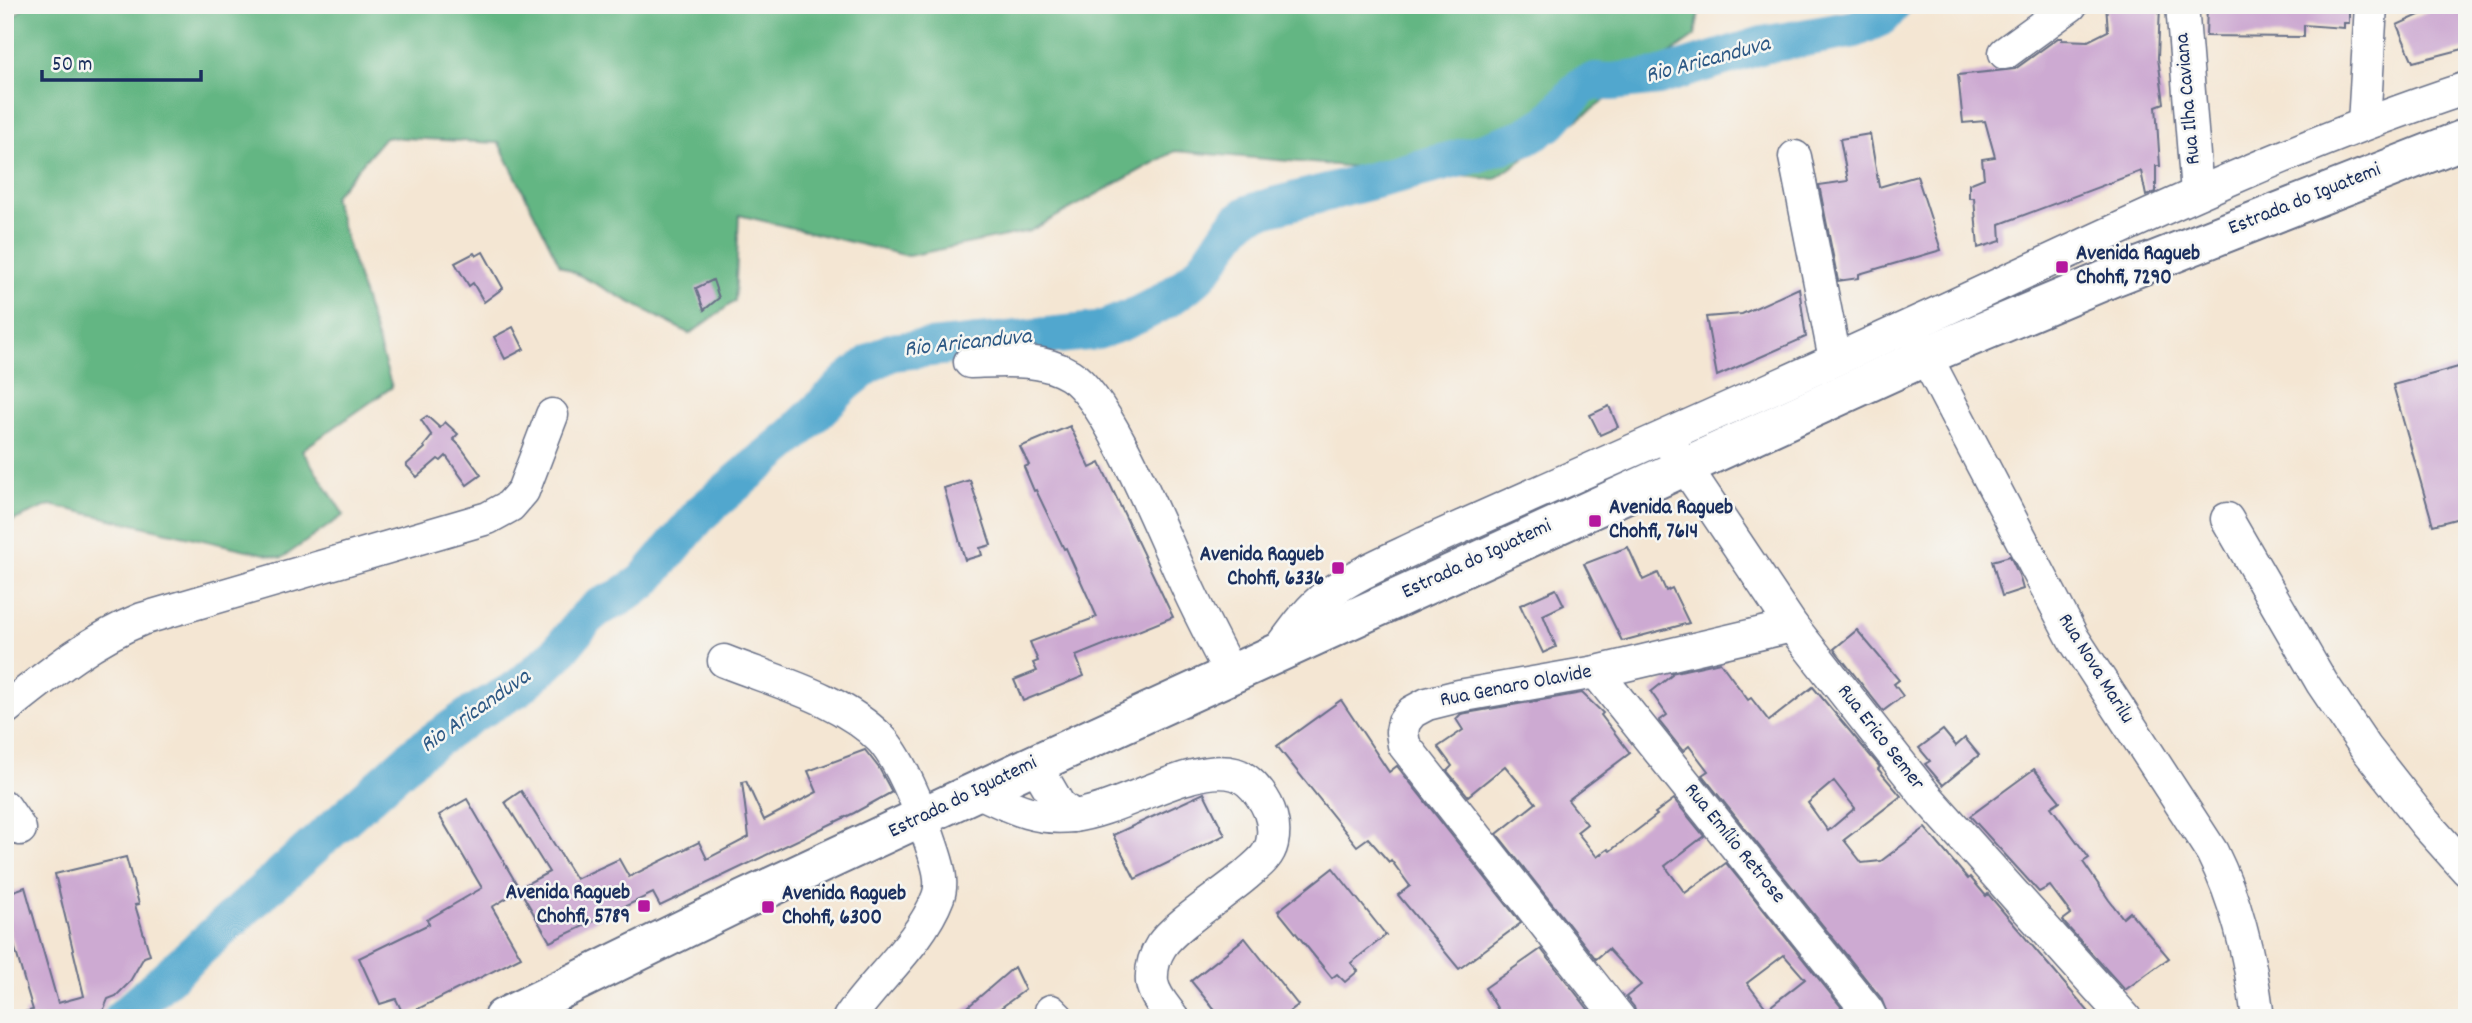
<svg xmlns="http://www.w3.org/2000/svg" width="2472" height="1023" viewBox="0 0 2472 1023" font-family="Dekko,sans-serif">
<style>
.forest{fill:#64b683;stroke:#407270;stroke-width:2}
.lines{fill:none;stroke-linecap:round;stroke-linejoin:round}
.river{stroke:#51a7ce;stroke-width:38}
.building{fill:#cdaad2;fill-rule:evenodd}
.minor-casing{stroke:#676f87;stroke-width:35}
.major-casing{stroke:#676f87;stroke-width:42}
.minor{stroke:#fff;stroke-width:32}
.major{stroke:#fff;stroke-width:38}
.poi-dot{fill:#b5179e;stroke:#f6f6f2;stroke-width:2.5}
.labels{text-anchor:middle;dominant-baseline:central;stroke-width:5;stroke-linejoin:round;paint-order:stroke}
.street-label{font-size:21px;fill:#1b2f5e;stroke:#f6f6f2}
.poi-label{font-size:21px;font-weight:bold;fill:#1b2f5e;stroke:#f6f6f2;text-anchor:start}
.water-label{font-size:23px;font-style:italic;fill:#2e5985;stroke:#f6f6f2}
</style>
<rect width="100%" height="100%" fill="#f6f6f2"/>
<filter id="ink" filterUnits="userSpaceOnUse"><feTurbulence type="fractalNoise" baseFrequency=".0143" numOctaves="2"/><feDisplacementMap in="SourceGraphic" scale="14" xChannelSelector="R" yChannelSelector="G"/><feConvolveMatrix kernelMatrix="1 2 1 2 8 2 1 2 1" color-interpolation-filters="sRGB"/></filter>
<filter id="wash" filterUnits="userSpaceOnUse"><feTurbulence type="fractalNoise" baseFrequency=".00686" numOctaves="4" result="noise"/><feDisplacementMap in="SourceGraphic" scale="28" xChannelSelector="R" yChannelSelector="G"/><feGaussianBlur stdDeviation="1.57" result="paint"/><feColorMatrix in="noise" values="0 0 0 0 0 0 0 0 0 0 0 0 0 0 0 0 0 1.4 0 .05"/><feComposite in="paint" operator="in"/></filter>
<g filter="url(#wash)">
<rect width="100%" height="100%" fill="#f4e6d3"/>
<polygon class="forest" points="26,5 1700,5 1695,36 1495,179 1175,151 1030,231 908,256 739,215 735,301 690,334 560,265 499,143 385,137 333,197 392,387 302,450 344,515 282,558 50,505 5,524 5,25"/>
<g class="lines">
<path class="river" d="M122,1018L418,752L468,717L518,688L556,655L586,618L599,607L619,598L643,582L702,512L793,435L847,382L871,363L891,352L1097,331C1133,319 1168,303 1196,277C1215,260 1226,230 1244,217C1251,211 1265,209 1274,206L1476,154L1525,137L1549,123L1582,86L1596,81L1611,82L1658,77L1763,45L1855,29L1882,17L1892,5"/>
</g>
<g id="blocks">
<g class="building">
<polygon points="2106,5 2160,5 2158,58 2164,103 2156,106 2160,166 2156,166 2156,192 2146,196 2141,171 2000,224 2001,241 1978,248 1974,198 1969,198 1969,184 1984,178 1982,159 1995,157 1985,121 1963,123 1958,75 2015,69 2058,38 2062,38 2062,40 2088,41 2108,31"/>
<polygon points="2207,5 2349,5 2349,23 2344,23 2344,28 2304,25 2304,37 2206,36"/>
<polygon points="2426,5 2467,5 2467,48 2413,62 2397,25 2428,11"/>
<polygon points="1870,134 1879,187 1917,176 1941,250 1859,274 1859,278 1838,281 1819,185 1848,181 1840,139"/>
<polygon points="483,252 503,288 484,302 473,283 469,286 455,263 474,253 476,256"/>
<polygon points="713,280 719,298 704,310 696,288"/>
<polygon points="1799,288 1806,337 1717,376 1706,317 1742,314"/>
<polygon points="513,327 524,349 505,359 494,337"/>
<polygon points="2462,366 2467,385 2467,516 2433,525 2393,385"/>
<polygon points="1609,406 1618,427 1600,435 1590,415"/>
<polygon points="427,416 440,428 445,422 458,434 453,439 460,446 481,475 467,485 446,456 441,461 438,459 417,477 406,465 425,448 424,446 432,436 421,420"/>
<polygon points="1070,426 1090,468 1100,463 1173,617 1076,656 1084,676 1023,701 1014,680 1037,671 1033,663 1038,661 1030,642 1097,617 1066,548 1064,549 1036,490 1034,491 1024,467 1029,465 1020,447"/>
<polygon points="970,480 991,545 980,548 982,555 965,560 944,488"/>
<polygon points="1628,547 1643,580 1658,573 1666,591 1672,588 1689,623 1622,641 1584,564"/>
<polygon points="2010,556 2019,575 2023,589 2002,596 1992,561"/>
<polygon points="1556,589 1564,605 1543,615 1556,647 1543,653 1520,605"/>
<polygon points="1857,630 1899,680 1894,684 1903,696 1883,711 1834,649"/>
<path d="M1720,662L1748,700L1751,698L1769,721L1813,687L1869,754L1880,767L1878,769L1901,796L1844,840L1862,863L1881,861L1925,828L1968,879L1970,877L1986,896L1988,894L2094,1018H1889L1881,998L1702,775L1708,771L1689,746L1683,751L1659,721L1667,715L1651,692L1672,675L1671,673ZM1834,781L1855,808L1828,831L1808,803Z"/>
<path d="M1582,693L1603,713L1601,715L1630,753L1568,800L1587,824L1577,832L1597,857L1608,849L1610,851L1657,815L1655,813L1674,799L1704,836L1665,866L1685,893L1726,863L1850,1018H1637L1634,1007L1626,997L1641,985L1608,949L1596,959L1497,834L1536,803L1505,766L1468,796L1447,771L1452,766L1438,747L1463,730L1456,719L1461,714ZM1784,955L1805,979L1767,1009L1747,983Z"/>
<polygon points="1341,700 1389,772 1397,766 1521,923 1459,969 1398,895 1410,886 1391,860 1389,862 1368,838 1357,846 1277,746"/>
<polygon points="1943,730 1956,746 1965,738 1979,755 1943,785 1925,764 1930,761 1919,748"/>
<polygon points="865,750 879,768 892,792 854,813 660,906 653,893 550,942 520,890 492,907 521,957 404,1016 396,999 380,1004 359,958 429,924 427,920 482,888 439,815 467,799 519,888 549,872 505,802 521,791 576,879 619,859 629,877 699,842 707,859 749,837 742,782 746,781 764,820 817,792 808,771"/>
<polygon points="2034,769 2060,801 2051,807 2089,858 2083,862 2109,900 2123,918 2130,912 2169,958 2125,990 2066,925 2063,920 2071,914 2050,886 2039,892 1970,816"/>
<polygon points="1204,793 1225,835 1135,879 1113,835"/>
<polygon points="126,857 139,904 135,905 150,955 144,957 129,983 116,996 108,999 104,1009 94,1018 25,1018 24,1012 33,1010 9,928 5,930 5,894 25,887 58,1003 84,996 55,874"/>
<polygon points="1333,868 1386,935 1351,963 1358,971 1345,982 1337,974 1332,978 1278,911"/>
<polygon points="1245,938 1298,1005 1281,1018 1221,1018 1191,981"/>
<polygon points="1541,949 1595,1018 1503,1018 1485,988"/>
<polygon points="1014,967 1025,990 987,1018 955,1018"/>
</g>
</g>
</g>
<g filter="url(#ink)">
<use href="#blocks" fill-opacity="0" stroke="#676f87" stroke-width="2"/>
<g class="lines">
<defs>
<g id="minor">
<polyline points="2182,5 2197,193"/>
<polyline points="2005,53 2071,5"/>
<polyline points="2364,124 2371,5"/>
<polyline points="1795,157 1835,359"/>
<path d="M1915,336L2073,638L2212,852C2238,904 2251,961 2258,1018"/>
<path d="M970,362C1003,361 1041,357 1070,375C1109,399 1161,532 1183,578C1198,611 1214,642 1231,674"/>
<polyline points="1672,447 1792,626 1925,795 2125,1018"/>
<polyline points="2227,519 2322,683 2366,748 2425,823 2467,870"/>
<path d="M1277,653C1292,633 1307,610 1327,595C1356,573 1392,559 1425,543C1590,469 1756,397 1920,321C2100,238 2278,150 2467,88"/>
<path d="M724,661C777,682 841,698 881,739C899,758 921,809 928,835C934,854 945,878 938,897C921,942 876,979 849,1018"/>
<polyline points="1596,672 1867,1010 1871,1018"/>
<path d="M5,709C49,674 90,640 142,619L488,518L510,506L523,491L552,415"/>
<polyline points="1035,764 1059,805 1073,816"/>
<path d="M977,791C1011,807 1034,820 1072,816C1121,811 1192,762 1235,774C1245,777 1253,785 1259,793C1270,807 1276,825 1272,843C1269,857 1257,865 1246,875C1224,894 1175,925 1161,946C1154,957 1151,969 1152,982C1154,996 1165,1007 1173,1018"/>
<polyline points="5,807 20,829"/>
<polyline points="1051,1011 1058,1018"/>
<polyline points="1619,1018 1404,745 1402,732 1404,722 1412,712 1427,704 1459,696 1596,672 1792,626"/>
</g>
<polyline id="major" points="503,1018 743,900 1035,764 1944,348 2113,277 2467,138"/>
</defs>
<use href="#minor" class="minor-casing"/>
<use href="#major" class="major-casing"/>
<use href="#minor" class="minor"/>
<use href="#major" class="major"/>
</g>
</g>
<g class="poi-dot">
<rect x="2055" y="260" width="14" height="14" rx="3.5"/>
<rect x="1588" y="514" width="14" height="14" rx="3.5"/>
<rect x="1331" y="561" width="14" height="14" rx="3.5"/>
<rect x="637" y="899" width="14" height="14" rx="3.5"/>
<rect x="761" y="900" width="14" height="14" rx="3.5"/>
</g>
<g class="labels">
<g class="street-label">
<text transform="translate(2189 99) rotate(-95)">Rua Ilha Caviana</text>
<text transform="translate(2305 200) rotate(-22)">Estrada do Iguatemi</text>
<text transform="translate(1477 560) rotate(-25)">Estrada do Iguatemi</text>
<text transform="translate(2095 669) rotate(58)">Rua Nova Marilu</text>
<text transform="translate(1516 687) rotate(-11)">Rua Genaro Olavide</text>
<text transform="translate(1880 738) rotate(52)">Rua Erico Semer</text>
<text transform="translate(963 798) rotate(-26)">Estrada do Iguatemi</text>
<text transform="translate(1734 844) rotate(51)">Rua Emílio Retrose</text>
</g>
<g class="poi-label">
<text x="2076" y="255">Avenida Ragueb<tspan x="2076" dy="24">Chohfi, 7290</tspan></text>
<text x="1609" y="509">Avenida Ragueb<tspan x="1609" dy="24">Chohfi, 7614</tspan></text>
<text x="1324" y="556" text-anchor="end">Avenida Ragueb<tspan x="1324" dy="24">Chohfi, 6336</tspan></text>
<text x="630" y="894" text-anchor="end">Avenida Ragueb<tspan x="630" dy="24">Chohfi, 5789</tspan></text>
<text x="782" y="895">Avenida Ragueb<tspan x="782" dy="24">Chohfi, 6300</tspan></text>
</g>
<g class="water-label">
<text transform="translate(1708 61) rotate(-15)">Rio Aricanduva</text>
<text transform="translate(968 344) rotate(-6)">Rio Aricanduva</text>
<text transform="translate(476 712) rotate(-35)">Rio Aricanduva</text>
</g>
</g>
<rect width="2472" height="1023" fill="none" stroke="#f6f6f2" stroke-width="28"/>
<path d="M42 70v10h159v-10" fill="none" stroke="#1b2f5e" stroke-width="3.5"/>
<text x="52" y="70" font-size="21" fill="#1b2f5e" stroke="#f6f6f2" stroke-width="5" paint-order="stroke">50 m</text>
</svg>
